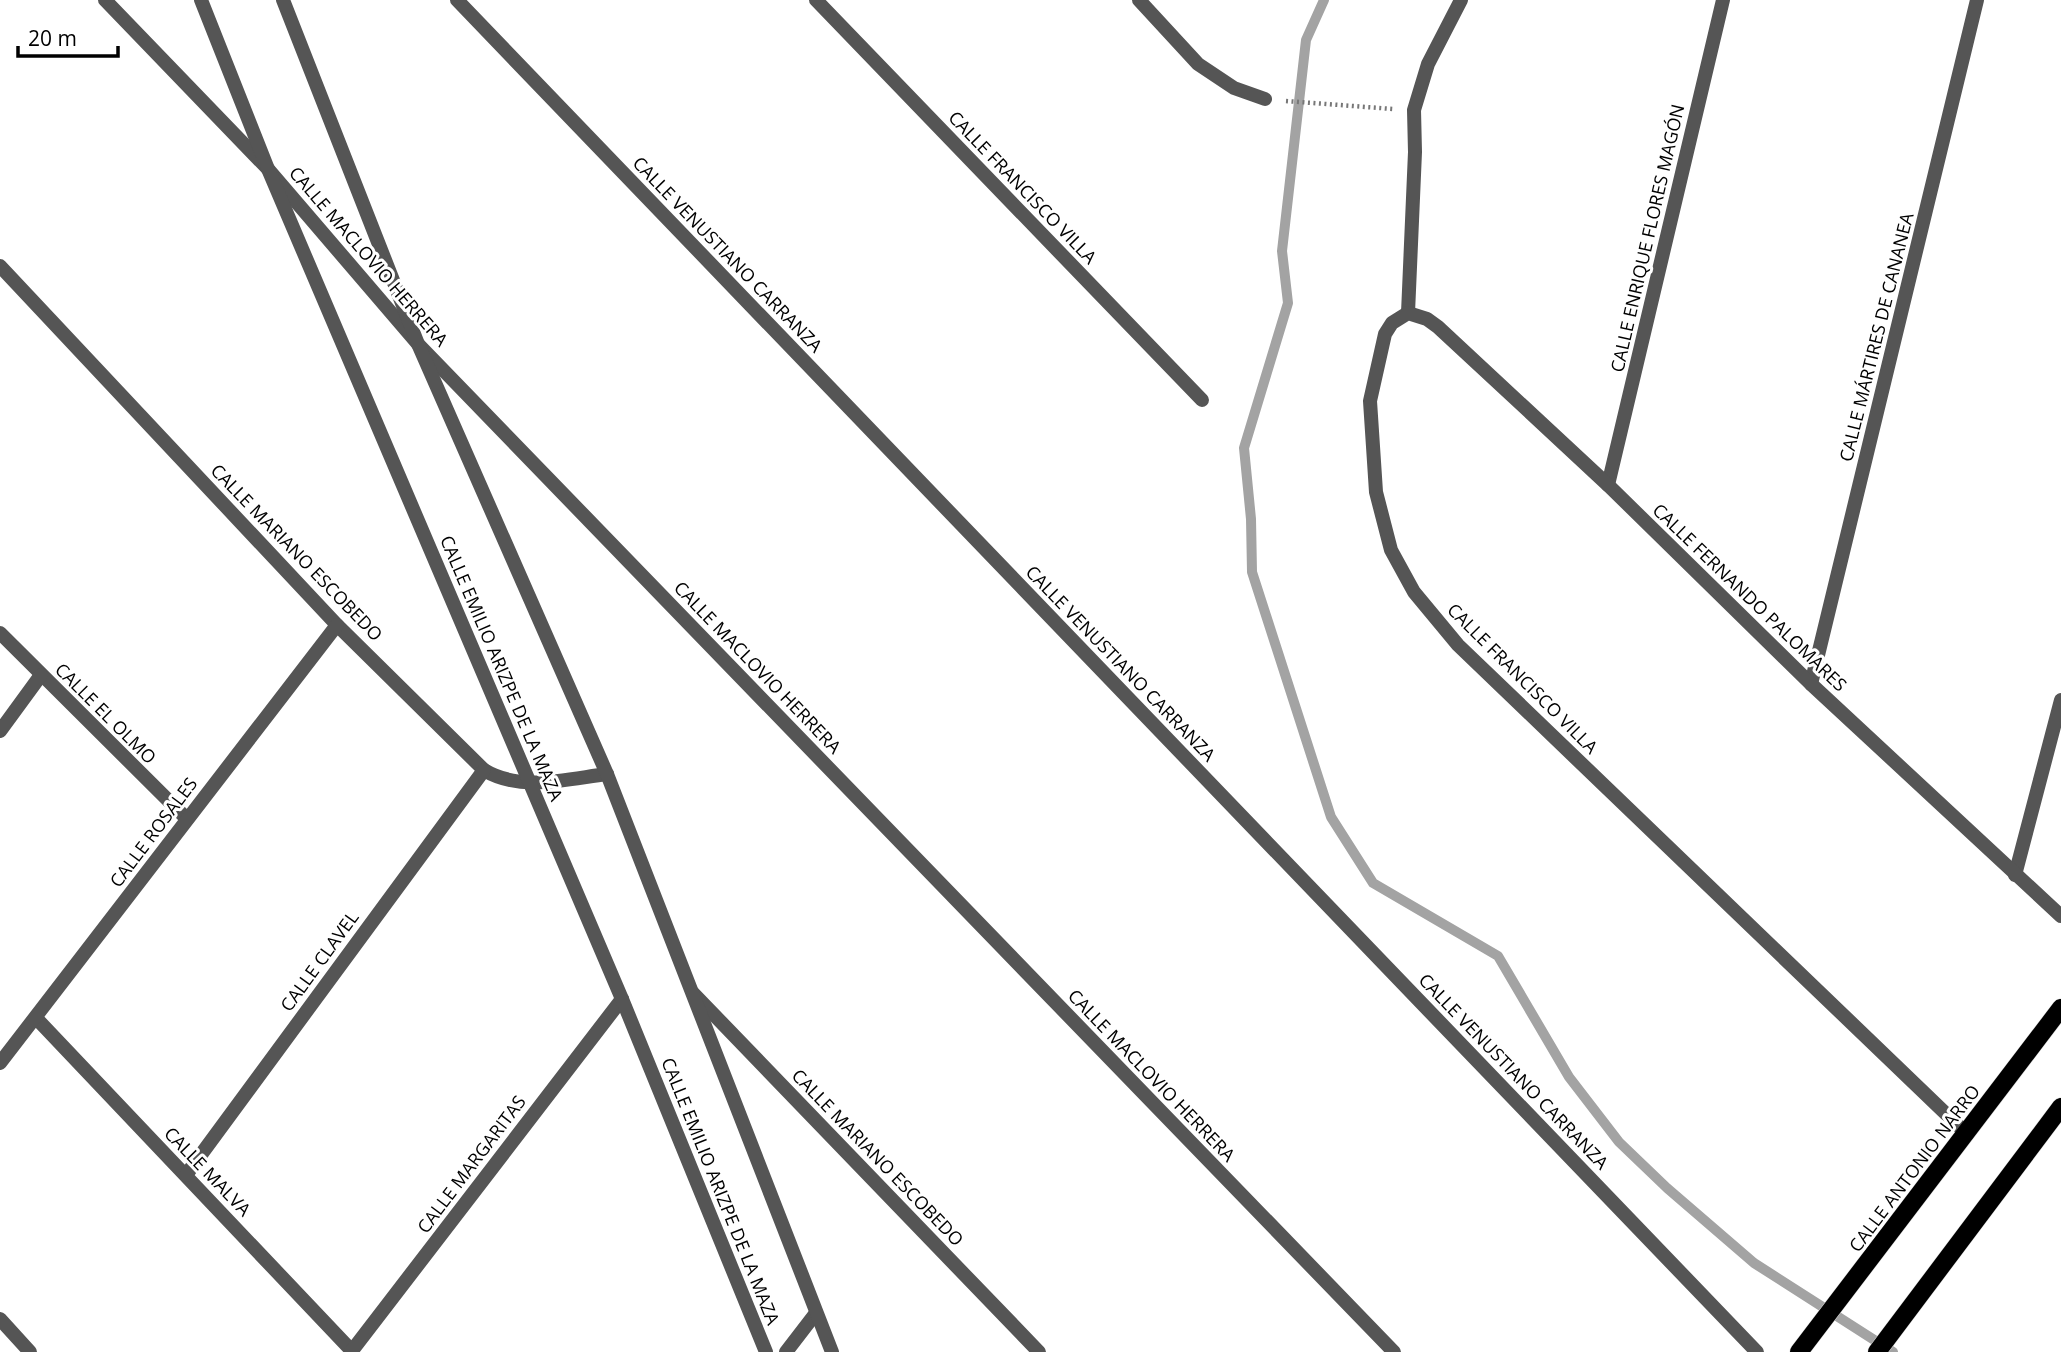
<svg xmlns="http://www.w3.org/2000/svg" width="2061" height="1352" viewBox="0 0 2061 1352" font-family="'Open Sans',sans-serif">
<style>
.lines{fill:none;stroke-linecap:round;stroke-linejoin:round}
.stream{stroke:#a3a3a3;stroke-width:10}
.primary-casing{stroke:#dbdbdb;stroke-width:19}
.path{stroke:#777;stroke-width:4.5;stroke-dasharray:2 3.5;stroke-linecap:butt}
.pedestrian{stroke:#555;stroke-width:14}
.minor{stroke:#555;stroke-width:14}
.tertiary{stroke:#555;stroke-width:14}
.primary{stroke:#000;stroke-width:18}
.labels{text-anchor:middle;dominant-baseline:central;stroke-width:6;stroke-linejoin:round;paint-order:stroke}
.street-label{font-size:18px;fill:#000;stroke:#fff}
</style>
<rect width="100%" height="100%" fill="#fff"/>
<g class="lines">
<polyline class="stream" points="1324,0 1306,40 1282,251 1288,303 1244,448 1251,519 1252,572 1331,817 1373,883 1498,956 1569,1077 1619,1142 1667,1188 1754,1263 1893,1352"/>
<defs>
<g id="primary">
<polyline points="1799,1352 2061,1008"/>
<polyline points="1877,1352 2061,1107"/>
</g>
</defs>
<use href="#primary" class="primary-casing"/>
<polyline class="path" points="1286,101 1393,109"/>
<polyline class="pedestrian" points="1408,313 1415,152 1414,110 1428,64 1461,0"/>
<g class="minor">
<polyline points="105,0 268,169 418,344 1394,1352"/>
<polyline points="457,0 1757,1352"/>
<polyline points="816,0 1202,400"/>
<polyline points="1139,0 1198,64 1234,88 1265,99"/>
<path d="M0,266L337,625L484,770C520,792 567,779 607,774"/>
<polyline points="1608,485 1723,0"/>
<polyline points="0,633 187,819"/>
<polyline points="1811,684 1977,0"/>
<polyline points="0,731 41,675"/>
<polyline points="2015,875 2061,700"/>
<polyline points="693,993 1039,1352"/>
<polyline points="36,1018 352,1351"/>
<polyline points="0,1063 337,625"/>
<polyline points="1967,1134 1458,645 1414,592 1391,550 1376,492 1370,401 1385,334 1392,323 1408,313 1427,319 1438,327 1608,485 1811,684 2061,916"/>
<polyline points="186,1175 484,770"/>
<polyline points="0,1319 30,1352"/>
<polyline points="351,1352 622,999"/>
<polyline points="786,1352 816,1313"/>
</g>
<g class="tertiary">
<polyline points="201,0 268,169 622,999 766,1352"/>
<polyline points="283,0 418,344 607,774 832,1352"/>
</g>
<use href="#primary" class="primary"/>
</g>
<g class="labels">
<g class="street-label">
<text transform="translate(1023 187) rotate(46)">CALLE FRANCISCO VILLA</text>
<text transform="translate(1647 238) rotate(-77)">CALLE ENRIQUE FLORES MAGÓN</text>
<text transform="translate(728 254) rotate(46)">CALLE VENUSTIANO CARRANZA</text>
<text transform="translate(369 256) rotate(49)">CALLE MACLOVIO HERRERA</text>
<text transform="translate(1876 337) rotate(-76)">CALLE MÁRTIRES DE CANANEA</text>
<text transform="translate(297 552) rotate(46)">CALLE MARIANO ESCOBEDO</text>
<text transform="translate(1750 597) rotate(44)">CALLE FERNANDO PALOMARES</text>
<text transform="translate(1121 663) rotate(46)">CALLE VENUSTIANO CARRANZA</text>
<text transform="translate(758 667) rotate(46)">CALLE MACLOVIO HERRERA</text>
<text transform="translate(502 668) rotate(67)">CALLE EMILIO ARIZPE DE LA MAZA</text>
<text transform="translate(1523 678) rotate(45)">CALLE FRANCISCO VILLA</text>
<text transform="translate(106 713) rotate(45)">CALLE EL OLMO</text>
<text transform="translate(153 832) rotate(-53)">CALLE ROSALES</text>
<text transform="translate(319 961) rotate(-54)">CALLE CLAVEL</text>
<text transform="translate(1514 1071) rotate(46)">CALLE VENUSTIANO CARRANZA</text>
<text transform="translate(1152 1075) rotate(46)">CALLE MACLOVIO HERRERA</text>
<text transform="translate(878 1157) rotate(46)">CALLE MARIANO ESCOBEDO</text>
<text transform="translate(471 1164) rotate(-53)">CALLE MARGARITAS</text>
<text transform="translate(1914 1168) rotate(-53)">CALLE ANTONIO NARRO</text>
<text transform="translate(208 1171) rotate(46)">CALLE MALVA</text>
<text transform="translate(721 1191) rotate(68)">CALLE EMILIO ARIZPE DE LA MAZA</text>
</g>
</g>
<path d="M18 46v10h100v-10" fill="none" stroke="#000000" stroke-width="3.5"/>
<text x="28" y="46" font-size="21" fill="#000000" stroke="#ffffff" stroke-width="5" paint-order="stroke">20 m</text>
</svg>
